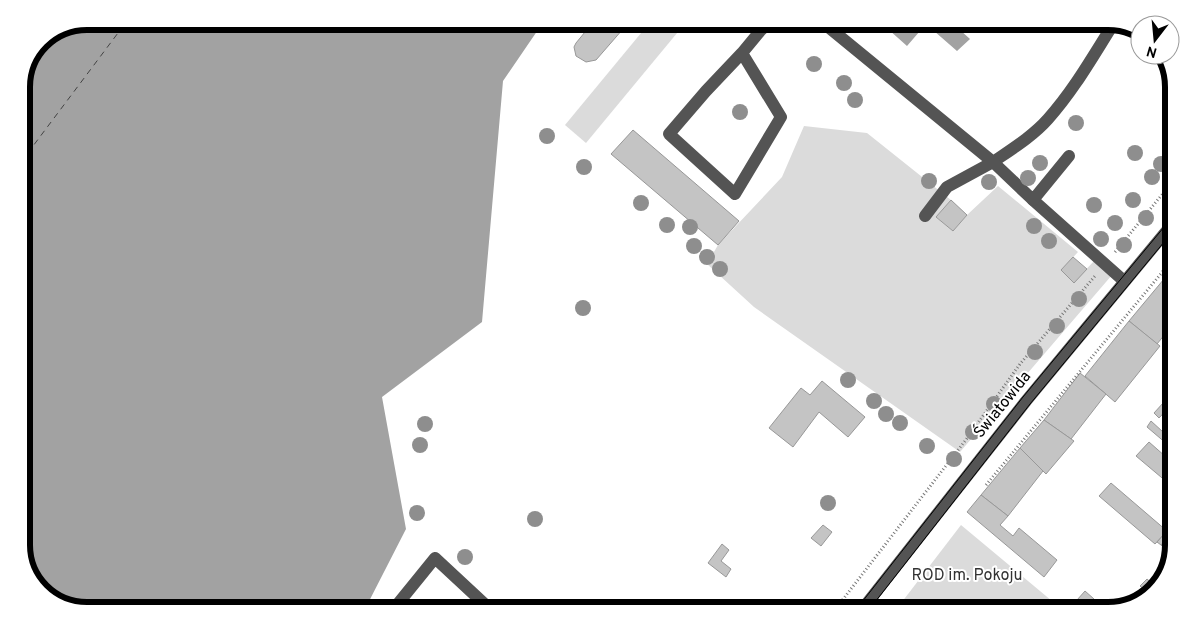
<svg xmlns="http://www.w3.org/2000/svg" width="1195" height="632" viewBox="0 0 1195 632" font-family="Overpass,sans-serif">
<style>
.green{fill:#dbdbdb}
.water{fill:#a2a2a2}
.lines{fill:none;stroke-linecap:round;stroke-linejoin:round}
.ferry{stroke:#434343;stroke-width:1;stroke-dasharray:6 5;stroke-linecap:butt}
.building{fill:#c4c4c4;stroke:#989898}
.path{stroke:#767676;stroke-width:3;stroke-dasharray:1 2.5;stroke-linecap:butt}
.minor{stroke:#545454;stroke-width:12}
.tram{stroke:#000;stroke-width:1}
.tree{fill:#8e8e8e}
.labels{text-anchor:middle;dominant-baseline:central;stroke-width:4;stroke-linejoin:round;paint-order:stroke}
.street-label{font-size:16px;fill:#000;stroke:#fff}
.park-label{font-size:16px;fill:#323232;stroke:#fff}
.rim{fill:none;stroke:#000;stroke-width:6}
</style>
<rect width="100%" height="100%" fill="#fff"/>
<g class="green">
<polygon points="651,21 687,21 586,143 565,125"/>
<polygon points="804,126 867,133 951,200 936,217 953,231 967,215 998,186 1078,252 1061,270 1074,282 1095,260 1112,275 960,452 754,307 707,264 718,245 782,177"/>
<polygon points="961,525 1064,611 895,611"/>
</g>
<g class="water">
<polygon points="87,21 544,21 503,81 482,322 382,397 406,529 364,611 87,611 58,604 33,582 21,549 21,83 41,40"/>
<polygon points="879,21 950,21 970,39 957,51 926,24 907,46"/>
</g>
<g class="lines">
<polyline class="ferry" points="21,162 127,21"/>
</g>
<g class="building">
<polygon points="594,21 632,21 624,30 623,29 596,60 586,62 576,56 574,47 576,43"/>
<polygon points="633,130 739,221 718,245 611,154"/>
<polygon points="951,200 967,215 953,231 936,217"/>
<polygon points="1073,257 1087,269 1074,283 1061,270"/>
<polygon points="1174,267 1174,323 1157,344 1129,321"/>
<polygon points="1129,321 1160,346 1115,402 1085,376"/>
<polygon points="1174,361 1174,374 1167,369"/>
<polygon points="1080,373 1106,394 1071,439 1044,420"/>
<polygon points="822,381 865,417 848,437 819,412 793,447 769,428 801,388 810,395"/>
<polygon points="1174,391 1174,402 1159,418 1154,413"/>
<polygon points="1044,420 1074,441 1046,474 1020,448"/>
<polygon points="1151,421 1174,442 1174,450 1147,427"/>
<polygon points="1149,442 1174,464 1174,488 1136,456"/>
<polygon points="1020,448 1043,471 1008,516 981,495"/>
<polygon points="1111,483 1167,531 1155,544 1099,496"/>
<polygon points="981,495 1008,516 1000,525 1013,536 1019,528 1057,560 1044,577 967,512"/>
<polygon points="823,525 832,532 821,546 811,538"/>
<polygon points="1167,531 1171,534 1161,545 1157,542"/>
<polygon points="1173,532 1174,545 1170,554 1161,545"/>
<polygon points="722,544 729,550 721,561 731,569 726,577 708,563"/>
<polygon points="1147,579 1156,587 1150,594 1140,586"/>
<polygon points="1085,591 1094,599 1087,608 1077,600"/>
</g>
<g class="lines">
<g class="path">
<polyline points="1115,252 1174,180"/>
<polyline points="986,485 1174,258"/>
<polyline points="834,611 965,441 1020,364 1095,276"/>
</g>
<g class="minor">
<path d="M821,21L993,162C1012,149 1033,136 1048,119C1074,90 1093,56 1114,23"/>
<polyline points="742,53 781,117 735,194 669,134 706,91 742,53 761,30 771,21"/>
<polyline points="1033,200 1124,281"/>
<polyline points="925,216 947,187 993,162 1033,200 1069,156"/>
<polyline points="392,611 435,558 492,611"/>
<polyline points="861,611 1026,401 1174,222"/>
</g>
<g class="tram">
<polyline points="855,611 1023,397 1174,215"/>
<polyline points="868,611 1030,404 1174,230"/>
</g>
</g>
<g class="tree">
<circle cx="814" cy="64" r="8"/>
<circle cx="844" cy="83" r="8"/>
<circle cx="855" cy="100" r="8"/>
<circle cx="740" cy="112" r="8"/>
<circle cx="1076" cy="123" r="8"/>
<circle cx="547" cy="136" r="8"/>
<circle cx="1135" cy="153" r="8"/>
<circle cx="1040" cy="163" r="8"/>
<circle cx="1161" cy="164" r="8"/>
<circle cx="584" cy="167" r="8"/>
<circle cx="1152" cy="177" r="8"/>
<circle cx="1028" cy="178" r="8"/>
<circle cx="929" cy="181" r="8"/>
<circle cx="989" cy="182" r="8"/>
<circle cx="1133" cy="200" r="8"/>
<circle cx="641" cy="203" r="8"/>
<circle cx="1094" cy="205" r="8"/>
<circle cx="1146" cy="218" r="8"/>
<circle cx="1115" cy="223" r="8"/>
<circle cx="667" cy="225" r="8"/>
<circle cx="1034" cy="226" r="8"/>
<circle cx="690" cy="227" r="8"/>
<circle cx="1101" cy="239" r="8"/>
<circle cx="1049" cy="241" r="8"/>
<circle cx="1124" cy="245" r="8"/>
<circle cx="694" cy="246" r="8"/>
<circle cx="707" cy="257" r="8"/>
<circle cx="720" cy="269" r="8"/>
<circle cx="1079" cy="299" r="8"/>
<circle cx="583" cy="308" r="8"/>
<circle cx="1057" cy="326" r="8"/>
<circle cx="1035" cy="352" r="8"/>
<circle cx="848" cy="380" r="8"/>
<circle cx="874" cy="401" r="8"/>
<circle cx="994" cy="404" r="8"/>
<circle cx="886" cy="414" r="8"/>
<circle cx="900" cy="423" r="8"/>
<circle cx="425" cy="424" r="8"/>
<circle cx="973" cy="432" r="8"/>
<circle cx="420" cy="445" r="8"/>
<circle cx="927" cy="446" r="8"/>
<circle cx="954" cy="459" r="8"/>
<circle cx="828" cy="503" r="8"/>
<circle cx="417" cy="513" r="8"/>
<circle cx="535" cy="519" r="8"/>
<circle cx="465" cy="557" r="8"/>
</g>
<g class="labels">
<g class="street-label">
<text transform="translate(1003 405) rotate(-51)">Światowida</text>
</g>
<g class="park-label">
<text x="967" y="576">ROD im. Pokoju</text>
</g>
</g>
<path d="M0 0H1195V632H0ZM87 30H1108A57 57 0 0 1 1165 87V545A57 57 0 0 1 1108 602H87A57 57 0 0 1 30 545V87A57 57 0 0 1 87 30Z" fill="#fff" fill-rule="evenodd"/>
<path class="rim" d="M87 30H1108A57 57 0 0 1 1165 87V545A57 57 0 0 1 1108 602H87A57 57 0 0 1 30 545V87A57 57 0 0 1 87 30Z"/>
<g transform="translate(1155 40) rotate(196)"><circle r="24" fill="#ffffff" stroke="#999999"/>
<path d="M0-4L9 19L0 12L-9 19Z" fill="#000000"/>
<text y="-8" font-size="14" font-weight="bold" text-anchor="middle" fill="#000000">N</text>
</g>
</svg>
